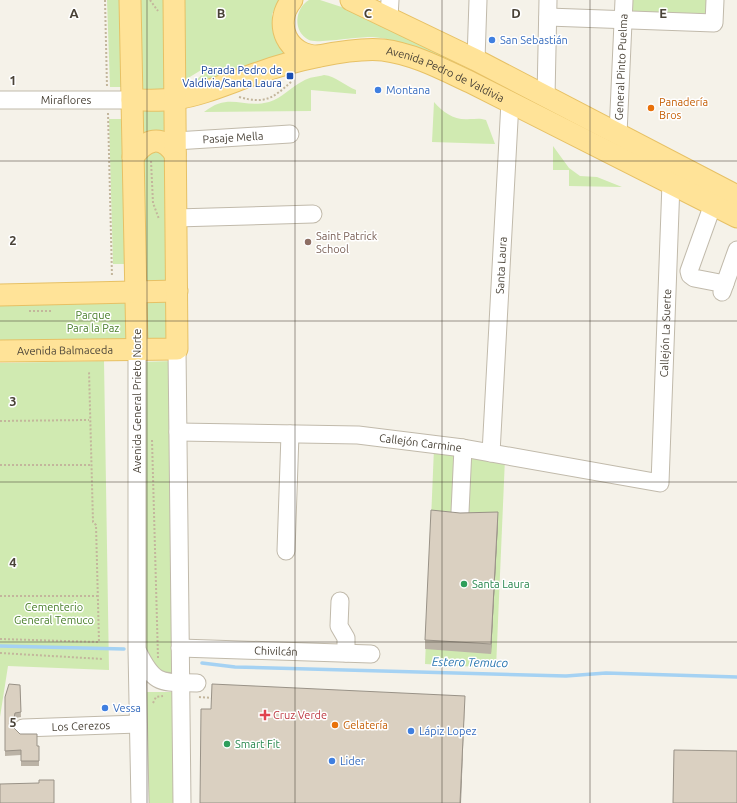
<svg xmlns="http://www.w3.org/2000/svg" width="737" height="803" viewBox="0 0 737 803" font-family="Ubuntu,sans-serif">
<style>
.green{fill:#d0eab1}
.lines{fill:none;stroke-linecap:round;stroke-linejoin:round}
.stream{stroke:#a5d2f3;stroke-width:3.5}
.minor-casing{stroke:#c1baab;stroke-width:19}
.major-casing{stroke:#e7c165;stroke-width:23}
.path{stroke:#c3b69c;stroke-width:2;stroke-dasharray:2 2;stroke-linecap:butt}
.minor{stroke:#fff;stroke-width:17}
.major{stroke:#ffe398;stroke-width:21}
.wall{fill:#bbb3a6}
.shaded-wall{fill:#999287}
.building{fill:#dad0c1;stroke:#999287}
.grid{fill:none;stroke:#494237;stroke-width:1;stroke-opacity:0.55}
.shop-dot{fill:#3f7fe0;stroke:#fff;stroke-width:1.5}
.transit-dot{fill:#1a4fb4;stroke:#fff;stroke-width:1.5}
.food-dot{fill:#e8710a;stroke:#fff;stroke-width:1.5}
.education-dot{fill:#8d6e63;stroke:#fff;stroke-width:1.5}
.leisure-dot{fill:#2e9e5b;stroke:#fff;stroke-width:1.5}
.health-dot{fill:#e0444e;stroke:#fff;stroke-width:1.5}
.labels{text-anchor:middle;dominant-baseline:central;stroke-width:3;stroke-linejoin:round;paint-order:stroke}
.shop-label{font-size:11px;fill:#366cbe;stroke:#fff;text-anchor:start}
.street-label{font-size:11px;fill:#494237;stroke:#fff}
.transit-label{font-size:11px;fill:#164399;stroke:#fff;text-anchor:end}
.food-label{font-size:11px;fill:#c56008;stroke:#fff;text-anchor:start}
.education-label{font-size:11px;fill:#785e54;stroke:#fff;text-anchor:start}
.park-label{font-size:11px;fill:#477d28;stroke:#fff}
.leisure-label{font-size:11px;fill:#27864d;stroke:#fff;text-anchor:start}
.health-label{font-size:11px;fill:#be3a42;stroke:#fff;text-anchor:start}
.water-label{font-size:12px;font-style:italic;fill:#2b77b1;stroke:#fff}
.grid-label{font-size:13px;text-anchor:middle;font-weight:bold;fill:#494237;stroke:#fff;stroke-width:3;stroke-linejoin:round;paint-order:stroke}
</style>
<rect width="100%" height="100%" fill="#f5f2e9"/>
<g class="green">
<polygon points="107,0 123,0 126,87 110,87"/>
<polygon points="134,0 168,0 169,91 136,92"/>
<polygon points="179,0 280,0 272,14 274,27 292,55 188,90 211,64 180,83"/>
<path d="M309,0H320L357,12L481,69C472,67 462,67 454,64C425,54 404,40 373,37C359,36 316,44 309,40C293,32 294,9 309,0Z"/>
<polygon points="632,0 709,0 708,16 632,14"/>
<path d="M324,75C336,76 345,86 356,90V94L311,90V111L204,112C230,92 242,109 269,102C282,98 291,87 303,81C309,77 317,77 324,75Z"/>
<path d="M434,102C443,113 456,121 470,119C476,119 480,118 486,120L495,144L432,142Z"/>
<polygon points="136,106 169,106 172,281 150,282 138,278"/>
<polygon points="109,119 128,119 131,264 113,264"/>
<polygon points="553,146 569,168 580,176 597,177 622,187 569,186 569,170 553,170"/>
<polygon points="131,296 133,345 0,345 0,301"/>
<polygon points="138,298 173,298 172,342 139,342"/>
<polygon points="104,361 109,670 8,666 0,717 0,363"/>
<polygon points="173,361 174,678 161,677 143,657 139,362"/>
<polygon points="434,448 505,458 496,668 425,664"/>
<polygon points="146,692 173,692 175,803 146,803"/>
</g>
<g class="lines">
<g class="stream">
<polyline points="0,646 124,649"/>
<polyline points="202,663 235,667 566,676 606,673 737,677"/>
</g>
<defs>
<g id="minor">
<polyline points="389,17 390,0"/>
<polyline points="548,17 714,23 715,0"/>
<polyline points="476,60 478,0"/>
<polyline points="546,97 548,0"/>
<path id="s1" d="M0,100H132"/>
<path id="s2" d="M618,134L624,0"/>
<path id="s3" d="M175,141L290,134"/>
<polyline points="713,204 689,271 690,275 694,278 725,284"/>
<polyline points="176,218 313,214"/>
<polyline points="722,292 737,250"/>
<polyline points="137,349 137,650 140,803"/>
<polyline points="177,349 182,803"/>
<path id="s4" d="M178,432L358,435L463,448L660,483L671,183"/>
<path id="s5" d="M491,453L510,102"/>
<polyline points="460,512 463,448"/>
<polyline points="286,551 290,434"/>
<polyline points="340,601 339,626 346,638 346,653"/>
<path id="s6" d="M180,648L371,654"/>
<path d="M138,652C155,686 161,682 197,683"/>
<path id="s7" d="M23,728L138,724"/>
</g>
<g id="major">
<polyline points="130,0 137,349"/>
<path d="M292,0C272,24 288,57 319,56"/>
<polyline points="351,0 476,60 737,196"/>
<path id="s8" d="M132,100C146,100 161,101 175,99C203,95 231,82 258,73C291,61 349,47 383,50C414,54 442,69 470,82L737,217"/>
<path d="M133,157C146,139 161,134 175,154"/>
<polyline points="0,295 177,291"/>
<path id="s9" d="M0,351L177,349L174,0"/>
</g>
</defs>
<use href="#minor" class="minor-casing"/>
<use href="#major" class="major-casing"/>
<g class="path">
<polyline points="105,0 107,87"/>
<polyline points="150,0 158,11"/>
<path d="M239,97C265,104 272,99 291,82"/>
<polyline points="108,113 112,277"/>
<polyline points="151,161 153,203 159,219"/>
<polyline points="29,311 51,311"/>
<polyline points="0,421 89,420"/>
<polyline points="152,440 158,658"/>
<polyline points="0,465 90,465"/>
<polyline points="0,596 98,596"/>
<polyline points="0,639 99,642 96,525 93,522 89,371"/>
<polyline points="0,653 103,659"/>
<polyline points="199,697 212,698"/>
<polyline points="153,703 156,697 163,696"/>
</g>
<use href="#minor" class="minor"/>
<use href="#major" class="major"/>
</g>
<g class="wall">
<polygon points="498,522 491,654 425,649 425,640"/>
<polygon points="20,685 21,717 15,718 14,725 14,728 20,734 37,746 39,746 39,766 21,766 21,755 5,756 5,751"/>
</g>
<g class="shaded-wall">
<polygon points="498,512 498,522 491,654 491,644"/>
<polygon points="465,696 461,803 460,803"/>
<polygon points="15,713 15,718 13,728 13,723"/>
</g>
<g class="building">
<polygon points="431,510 460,513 498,512 491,644 425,640"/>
<polygon points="9,684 20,685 21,712 15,713 13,723 14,728 20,734 37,734 37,746 39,746 39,761 21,761 21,750 5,751 5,697"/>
<polygon points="212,684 465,696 460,803 200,803 201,709 211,709"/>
<polygon points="674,750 737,751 737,803 673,803"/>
<polygon points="39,780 54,780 54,803 0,803 0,784 39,783"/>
</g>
<path class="grid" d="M147,0V803M295,0V803M442,0V803M590,0V803M0,161H737M0,321H737M0,482H737M0,642H737"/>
<g class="shop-dot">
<circle cx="492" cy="40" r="4"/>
<circle cx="378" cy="90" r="4"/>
<circle cx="105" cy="708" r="4"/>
<circle cx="411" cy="731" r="4"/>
<circle cx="332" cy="761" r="4"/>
</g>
<rect class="transit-dot" x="286" y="72" width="8" height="8" rx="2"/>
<g class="food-dot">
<circle cx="651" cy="108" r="4"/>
<circle cx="335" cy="725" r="4"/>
</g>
<circle class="education-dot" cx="308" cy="242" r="4"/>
<g class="leisure-dot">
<circle cx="464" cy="584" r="4"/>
<circle cx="227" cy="744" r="4"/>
</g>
<path class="health-dot" d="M263 709h4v4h4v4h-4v4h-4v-4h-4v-4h4z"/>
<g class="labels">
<g class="shop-label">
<text x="500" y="40">San Sebastián</text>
<text x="386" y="90">Montana</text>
<text x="113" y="708">Vessa</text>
<text x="419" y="731">Lápiz Lopez</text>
<text x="340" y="761">Lider</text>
</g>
<g class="street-label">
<text stroke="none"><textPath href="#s2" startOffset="67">General Pinto Puelma</textPath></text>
<text stroke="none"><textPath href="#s8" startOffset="325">Avenida Pedro de Valdivia</textPath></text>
<text stroke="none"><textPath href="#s1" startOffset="66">Miraflores</textPath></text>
<text stroke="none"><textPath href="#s3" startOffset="58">Pasaje Mella</textPath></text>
<text stroke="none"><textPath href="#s5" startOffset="188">Santa Laura</textPath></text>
<text stroke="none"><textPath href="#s4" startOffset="636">Callejón La Suerte</textPath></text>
<text stroke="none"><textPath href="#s9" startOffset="65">Avenida Balmaceda</textPath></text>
<text transform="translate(137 401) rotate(-90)">Avenida General Prieto Norte</text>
<text stroke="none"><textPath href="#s4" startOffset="243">Callejón Carmine</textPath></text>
<text stroke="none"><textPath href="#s6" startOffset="96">Chivilcán</textPath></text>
<text stroke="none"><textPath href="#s7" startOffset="58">Los Cerezos</textPath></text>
</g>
<g class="transit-label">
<text x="282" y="70">Parada Pedro de<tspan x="282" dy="13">Valdivia/Santa Laura</tspan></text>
</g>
<g class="food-label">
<text x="659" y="102">Panadería<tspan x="659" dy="13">Bros</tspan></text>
<text x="343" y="725">Gelatería</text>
</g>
<g class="education-label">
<text x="316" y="236">Saint Patrick<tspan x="316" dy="13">School</tspan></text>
</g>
<g class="park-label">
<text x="93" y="315">Parque<tspan x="93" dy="13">Para la Paz</tspan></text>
<text x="54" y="607">Cementerio<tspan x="54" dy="13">General Temuco</tspan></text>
</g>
<g class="leisure-label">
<text x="472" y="584">Santa Laura</text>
<text x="235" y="744">Smart Fit</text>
</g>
<g class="health-label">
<text x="273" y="715">Cruz Verde</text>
</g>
<g class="water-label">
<text transform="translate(470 662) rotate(1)">Estero Temuco</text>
</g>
</g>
<g class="grid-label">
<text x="74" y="18">A</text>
<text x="221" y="18">B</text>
<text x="368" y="18">C</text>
<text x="516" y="18">D</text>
<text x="663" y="18">E</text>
<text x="13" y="85">1</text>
<text x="13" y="245">2</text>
<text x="13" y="406">3</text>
<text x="13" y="567">4</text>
<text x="13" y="727">5</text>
</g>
</svg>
